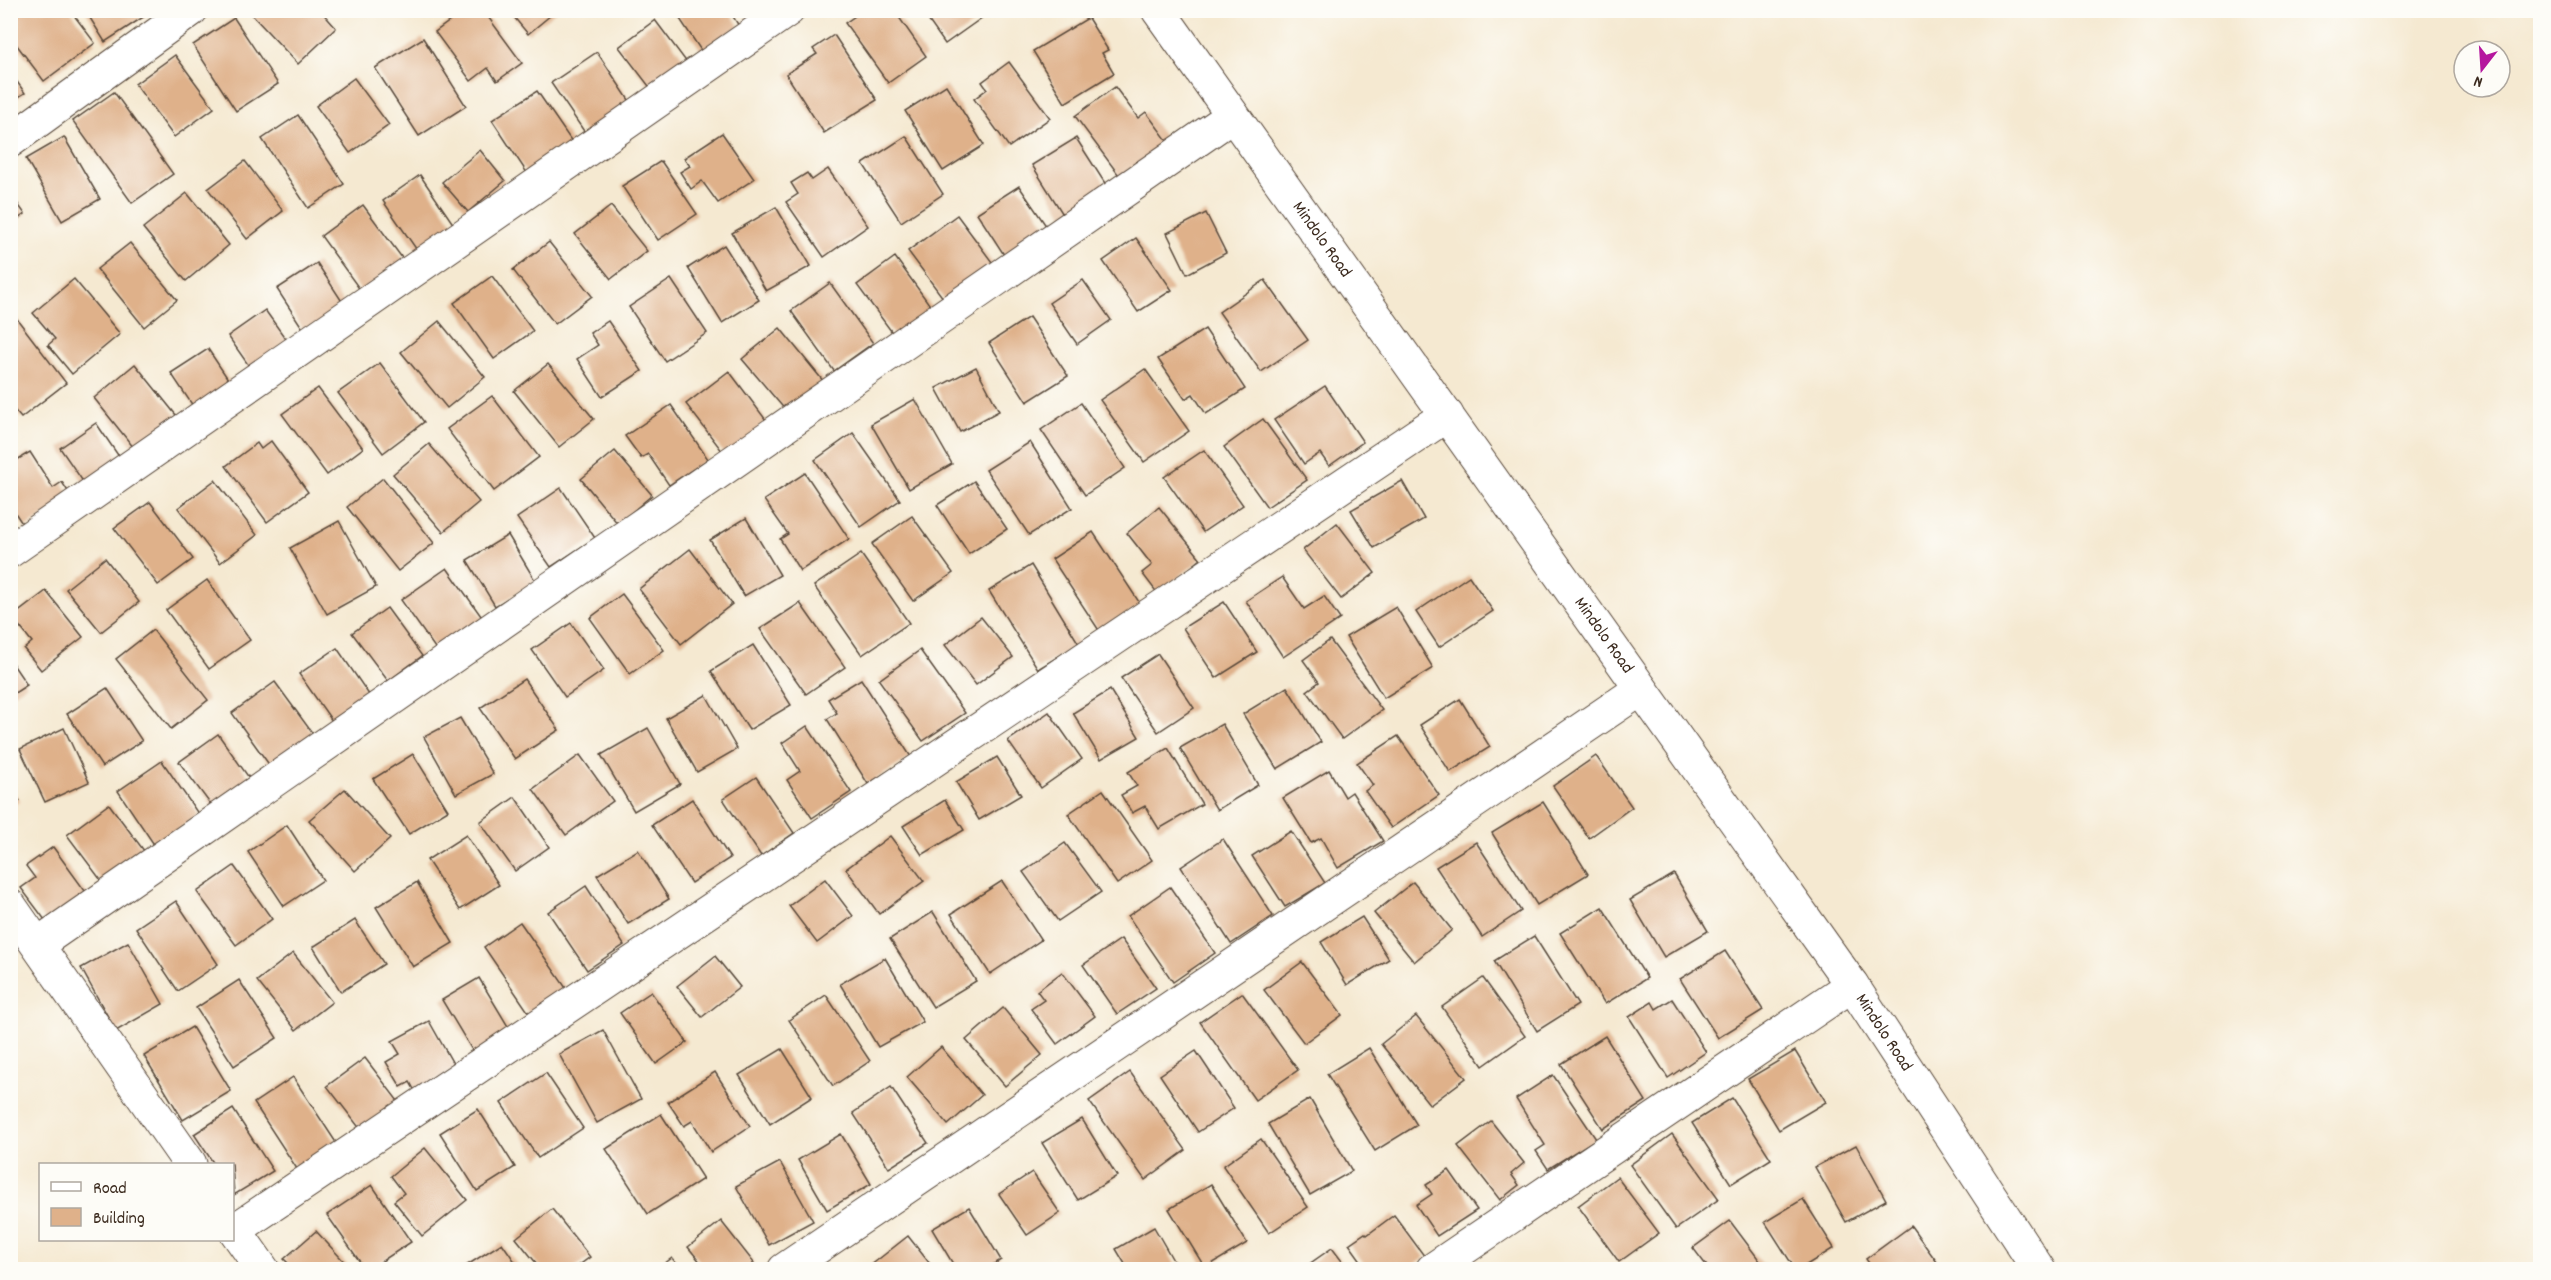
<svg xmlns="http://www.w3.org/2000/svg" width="2551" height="1280" viewBox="0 0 2551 1280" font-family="Dekko,sans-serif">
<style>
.building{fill:#dfb18a}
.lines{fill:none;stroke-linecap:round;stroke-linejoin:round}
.minor-casing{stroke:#574739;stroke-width:35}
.tertiary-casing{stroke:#574739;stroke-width:35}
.minor{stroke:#fff;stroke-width:33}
.tertiary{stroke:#fff;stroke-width:33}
.labels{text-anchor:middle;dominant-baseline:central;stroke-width:4.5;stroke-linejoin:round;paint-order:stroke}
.street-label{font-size:18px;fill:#3b2a1e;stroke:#fdfcf7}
</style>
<rect width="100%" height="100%" fill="#fdfcf7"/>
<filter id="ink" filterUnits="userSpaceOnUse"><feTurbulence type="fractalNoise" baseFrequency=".0167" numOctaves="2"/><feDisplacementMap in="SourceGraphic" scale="12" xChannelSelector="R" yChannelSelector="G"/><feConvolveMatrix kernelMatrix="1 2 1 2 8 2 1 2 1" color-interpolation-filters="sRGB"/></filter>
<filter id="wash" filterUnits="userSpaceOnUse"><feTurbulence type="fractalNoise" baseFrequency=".008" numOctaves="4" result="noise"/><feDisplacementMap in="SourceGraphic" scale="24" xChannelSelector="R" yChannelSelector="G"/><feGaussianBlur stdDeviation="1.35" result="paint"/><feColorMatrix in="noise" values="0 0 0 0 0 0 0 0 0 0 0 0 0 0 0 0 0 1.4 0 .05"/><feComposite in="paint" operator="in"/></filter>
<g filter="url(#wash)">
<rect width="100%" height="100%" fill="#f5e9d1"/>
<g id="blocks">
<g class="building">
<polygon points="10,10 70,10 95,43 44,81 10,36"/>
<polygon points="85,10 145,10 148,14 105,42"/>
<polygon points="257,10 320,10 336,28 298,64 252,15"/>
<polygon points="465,10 483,10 522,63 497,81 488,68 471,81 435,32"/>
<polygon points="508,10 557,10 528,34"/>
<polygon points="674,10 729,10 739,26 702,52"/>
<polygon points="864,10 894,10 926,56 888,83 845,23"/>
<polygon points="921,10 987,10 983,17 945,44"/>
<polygon points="234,18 278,84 236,111 193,45"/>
<polygon points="1088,18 1108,50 1102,53 1114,73 1065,103 1033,51"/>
<polygon points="655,20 691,68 655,94 619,47"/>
<polygon points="834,35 877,100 824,133 786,74 817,54 813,49"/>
<polygon points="423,38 466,106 419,136 375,68"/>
<polygon points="597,52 635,109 590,140 551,83"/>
<polygon points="175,55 214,108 174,137 135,84"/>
<polygon points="1009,62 1050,118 1009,147 974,99 987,89 982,82"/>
<polygon points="10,72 25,93 10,102"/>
<polygon points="354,78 389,125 350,153 316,106"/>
<polygon points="946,85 984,145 943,171 905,111"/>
<polygon points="1115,87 1138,118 1146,112 1169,143 1121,178 1075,116"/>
<polygon points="537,91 577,149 531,179 492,120"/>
<polygon points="114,92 173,174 132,203 73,121"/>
<polygon points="298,115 344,184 308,208 262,139"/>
<polygon points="722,133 754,179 718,203 702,181 691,189 680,172 690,166 684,158"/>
<polygon points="906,136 943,194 901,222 863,164"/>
<polygon points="64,137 100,199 62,221 26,159"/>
<polygon points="1076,138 1108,188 1064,216 1032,165"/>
<polygon points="480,150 505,181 468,212 442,182"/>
<polygon points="245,161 283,211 247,239 208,189"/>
<polygon points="661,161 697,214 658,240 622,186"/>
<polygon points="828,169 868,226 824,257 786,202 798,194 791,183 807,173 812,180"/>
<polygon points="420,175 458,231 421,256 383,201"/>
<polygon points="1019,186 1051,233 1008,261 977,213"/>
<polygon points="10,193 25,214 10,224"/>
<polygon points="187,193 229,245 186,281 143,228"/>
<polygon points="363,205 408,266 366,298 321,236"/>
<polygon points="611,206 647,251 611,279 575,234"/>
<polygon points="776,207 811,266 766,291 732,233"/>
<polygon points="1206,213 1226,253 1187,274 1167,233"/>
<polygon points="957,215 995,266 946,302 908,251"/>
<polygon points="1136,238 1172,290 1138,312 1103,261"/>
<polygon points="549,242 592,296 555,324 513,270"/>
<polygon points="130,243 177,300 144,327 97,269"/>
<polygon points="724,245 759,300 722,323 688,268"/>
<polygon points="895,257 932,308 894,335 857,285"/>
<polygon points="317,263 347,309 307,335 277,289"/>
<polygon points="492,276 533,331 494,359 454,303"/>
<polygon points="74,279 120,334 72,374 48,345 55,339 33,313"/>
<polygon points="671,279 707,333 665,361 629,307"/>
<polygon points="1083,280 1111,320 1077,344 1049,303"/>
<polygon points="1265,280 1308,340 1261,372 1219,312"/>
<polygon points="830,283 873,343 834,371 791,311"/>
<polygon points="265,310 293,349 256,376 228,336"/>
<polygon points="1029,317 1068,376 1027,402 989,343"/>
<polygon points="17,319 66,383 21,418 10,405 10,325"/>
<polygon points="439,321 485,377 447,408 401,352"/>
<polygon points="608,321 642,371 602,397 577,359 598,345 590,333"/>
<polygon points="780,328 824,382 787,412 742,359"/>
<polygon points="1205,329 1245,389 1206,414 1193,394 1185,399 1158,359"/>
<polygon points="208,349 234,388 197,412 171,373"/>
<polygon points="380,363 424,422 383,453 338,393"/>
<polygon points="135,364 180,420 138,453 94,398"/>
<polygon points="548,364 594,419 559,447 514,391"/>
<polygon points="976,367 999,411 960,432 936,388"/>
<polygon points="1145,369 1189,431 1144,462 1100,400"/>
<polygon points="729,371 769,424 726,456 686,404"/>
<polygon points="1325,386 1363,442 1329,466 1320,453 1304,464 1274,420"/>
<polygon points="318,388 363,448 327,475 282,414"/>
<polygon points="492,396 539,457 494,491 447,429"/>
<polygon points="915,399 952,464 909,489 871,424"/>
<polygon points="1081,403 1125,468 1085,495 1041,430"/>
<polygon points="671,405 708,459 669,485 648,454 641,458 625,436"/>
<polygon points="1263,419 1307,480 1267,507 1224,447"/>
<polygon points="96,423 120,458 84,483 60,448"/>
<polygon points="853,433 900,500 861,527 815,460"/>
<polygon points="271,441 308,492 267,522 226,466 257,443 261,449"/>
<polygon points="1030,442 1072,508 1029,535 986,470"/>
<polygon points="429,444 479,502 443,532 393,474"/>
<polygon points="1204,450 1243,505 1203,532 1164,477"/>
<polygon points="615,451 652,495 618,524 581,479"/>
<polygon points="30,452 53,488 62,482 73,499 25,528 10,505 10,464"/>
<polygon points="805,473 849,539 800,571 780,539 788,534 764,500"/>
<polygon points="383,478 434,543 398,571 347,507"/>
<polygon points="215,480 257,535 220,563 178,508"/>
<polygon points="974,481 1007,529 969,554 937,505"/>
<polygon points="1402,481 1424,519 1374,548 1351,510"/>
<polygon points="561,488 595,538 551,567 517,518"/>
<polygon points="150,502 193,559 158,585 114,528"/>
<polygon points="1159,507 1201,559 1158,594 1142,573 1152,565 1127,533"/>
<polygon points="912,516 953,573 913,601 872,544"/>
<polygon points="746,518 780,575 744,596 710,540"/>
<polygon points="339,521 376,587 327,614 290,548"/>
<polygon points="1337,523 1375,573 1341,599 1303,550"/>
<polygon points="1093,532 1141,605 1100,632 1052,559"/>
<polygon points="508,535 536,582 495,606 467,560"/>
<polygon points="690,549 732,604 681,644 639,589"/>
<polygon points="861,554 909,623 862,655 814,586"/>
<polygon points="105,558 139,602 101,632 66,589"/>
<polygon points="1031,565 1079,644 1038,669 989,591"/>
<polygon points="447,568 486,623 440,655 401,600"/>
<polygon points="1469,576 1493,611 1439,647 1416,612"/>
<polygon points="1282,577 1304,609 1324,596 1340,619 1283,657 1246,601"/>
<polygon points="207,580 250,640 209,669 166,610"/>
<polygon points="46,591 83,637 41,670 24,649 32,642 12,617"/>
<polygon points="622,594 664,650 630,674 590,618"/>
<polygon points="1224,602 1257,652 1216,678 1183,628"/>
<polygon points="800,603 845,667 806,694 760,629"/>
<polygon points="1396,607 1433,668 1384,698 1346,637"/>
<polygon points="387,608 422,656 388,681 352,633"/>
<polygon points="981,617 1013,657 976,685 945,645"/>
<polygon points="571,623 604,670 565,697 532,650"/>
<polygon points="153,630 208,700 171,729 116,659"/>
<polygon points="1330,640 1382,710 1342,739 1307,691 1319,682 1303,660"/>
<polygon points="753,645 791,705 749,730 711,671"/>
<polygon points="337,648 374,702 337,728 299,674"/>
<polygon points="920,650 965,713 923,741 879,680"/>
<polygon points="1158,654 1194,708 1158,732 1121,678"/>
<polygon points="10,660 27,685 10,696"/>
<polygon points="524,679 559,730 515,759 480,708"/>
<polygon points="861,679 911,757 868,784 827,719 837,713 828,699"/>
<polygon points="275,682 316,738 273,770 232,713"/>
<polygon points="1287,687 1321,742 1277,769 1243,714"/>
<polygon points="107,688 142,741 102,767 67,714"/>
<polygon points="1110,690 1139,737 1101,759 1073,713"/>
<polygon points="706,695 737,749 697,772 666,718"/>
<polygon points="1460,699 1490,747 1450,772 1420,725"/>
<polygon points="1049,712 1082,759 1041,788 1008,741"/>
<polygon points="460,718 493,774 456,794 424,737"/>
<polygon points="1222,724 1258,785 1217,810 1180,748"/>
<polygon points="807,726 851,792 812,818 787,780 800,771 782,743"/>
<polygon points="64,728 89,782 45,802 20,749"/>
<polygon points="648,728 680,784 634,811 601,755"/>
<polygon points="218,734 252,782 214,809 179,762"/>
<polygon points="1398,736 1439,795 1391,828 1365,791 1373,785 1357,763"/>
<polygon points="1168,748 1202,804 1159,829 1145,806 1132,813 1121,795 1137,786 1128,772"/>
<polygon points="413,754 448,810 409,834 373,779"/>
<polygon points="580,755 613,801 566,835 533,789"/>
<polygon points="1596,756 1632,807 1589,838 1553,786"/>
<polygon points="997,757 1021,795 979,820 956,782"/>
<polygon points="162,761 199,815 155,846 118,791"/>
<polygon points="1329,770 1345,797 1352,792 1383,841 1338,868 1321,838 1311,843 1283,798"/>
<polygon points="756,777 794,833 761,856 723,799"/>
<polygon points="10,788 20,801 10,807"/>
<polygon points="345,789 390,839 355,871 309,820"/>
<polygon points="1103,790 1152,860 1117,884 1068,814"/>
<polygon points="515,797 549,847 515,871 480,822"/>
<polygon points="692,799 730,858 691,883 652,825"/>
<polygon points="945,800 964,830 922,855 903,826"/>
<polygon points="1543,802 1588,874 1537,905 1492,833"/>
<polygon points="109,804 148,856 106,887 67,835"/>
<polygon points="287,825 323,880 284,906 248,852"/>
<polygon points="1291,831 1325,883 1285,907 1252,856"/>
<polygon points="466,835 499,885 460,910 427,860"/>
<polygon points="890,836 924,881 879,914 846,869"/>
<polygon points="1223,839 1273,916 1231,944 1181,867"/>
<polygon points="1476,842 1521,911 1482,937 1436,867"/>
<polygon points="1065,843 1101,892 1058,921 1023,872"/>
<polygon points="53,847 88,895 48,924 21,888 35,878 26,866"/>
<polygon points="638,850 669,899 628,924 597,875"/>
<polygon points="234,866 272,919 236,945 197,892"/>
<polygon points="1674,874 1708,931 1664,957 1630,900"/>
<polygon points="825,879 853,916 817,943 789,906"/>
<polygon points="1002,881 1041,940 990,974 951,914"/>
<polygon points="417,882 453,943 413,967 376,907"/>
<polygon points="1413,882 1452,930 1414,962 1374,913"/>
<polygon points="586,886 624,945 587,970 548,912"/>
<polygon points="1170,887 1215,953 1173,982 1128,916"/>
<polygon points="176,901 218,964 178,991 136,928"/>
<polygon points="1602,907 1647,978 1605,1004 1560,933"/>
<polygon points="933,912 976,981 933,1007 890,939"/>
<polygon points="1362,917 1389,959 1347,985 1321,942"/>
<polygon points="355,920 384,964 341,992 313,947"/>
<polygon points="520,922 566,988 529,1013 484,947"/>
<polygon points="1534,936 1578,1005 1537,1031 1494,961"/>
<polygon points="1121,939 1156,988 1117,1014 1083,965"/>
<polygon points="128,942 163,1004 116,1031 81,968"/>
<polygon points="1725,951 1763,1010 1718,1038 1680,979"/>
<polygon points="293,953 332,1002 296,1030 257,981"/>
<polygon points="715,956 740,987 702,1017 677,986"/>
<polygon points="885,958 923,1022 878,1047 840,984"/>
<polygon points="1302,962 1342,1015 1304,1043 1264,990"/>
<polygon points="1062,972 1095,1016 1057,1044 1031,1009 1044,1000 1037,991"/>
<polygon points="479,978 512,1033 475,1055 442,1000"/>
<polygon points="1483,978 1525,1036 1483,1066 1442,1007"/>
<polygon points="239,980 277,1038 234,1066 196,1008"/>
<polygon points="651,992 687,1042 656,1064 620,1013"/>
<polygon points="1242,993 1298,1070 1255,1100 1200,1022"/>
<polygon points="826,995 870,1061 833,1086 789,1020"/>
<polygon points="1672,999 1706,1052 1668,1078 1629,1017 1652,1002 1656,1009"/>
<polygon points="1003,1008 1042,1055 1005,1086 966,1040"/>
<polygon points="1416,1016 1466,1078 1430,1105 1381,1044"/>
<polygon points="429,1021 456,1069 415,1091 410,1082 401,1087 386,1062 400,1054 392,1041"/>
<polygon points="192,1027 231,1091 183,1120 144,1056"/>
<polygon points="603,1030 641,1099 597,1123 559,1054"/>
<polygon points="1605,1036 1646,1101 1603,1129 1561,1064"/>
<polygon points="941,1047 982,1095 948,1125 907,1077"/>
<polygon points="1369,1048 1417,1125 1375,1151 1327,1074"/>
<polygon points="782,1049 812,1097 770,1124 739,1075"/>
<polygon points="1196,1051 1234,1108 1198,1132 1160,1075"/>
<polygon points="1795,1051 1826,1102 1779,1130 1748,1079"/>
<polygon points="365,1058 398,1101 361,1130 327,1086"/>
<polygon points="715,1072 750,1126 711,1152 692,1121 684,1126 668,1102"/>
<polygon points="1130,1072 1186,1150 1145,1180 1089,1101"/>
<polygon points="546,1073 583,1128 538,1158 501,1103"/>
<polygon points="1553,1075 1596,1139 1548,1169 1536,1151 1545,1145 1516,1099"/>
<polygon points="293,1077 339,1147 299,1172 254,1103"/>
<polygon points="891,1087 928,1143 889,1168 853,1113"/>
<polygon points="1732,1098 1771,1159 1731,1184 1692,1123"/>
<polygon points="1310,1099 1352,1171 1310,1195 1268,1124"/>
<polygon points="233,1109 273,1171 234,1195 232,1164 214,1164 194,1134"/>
<polygon points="478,1109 515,1167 477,1191 440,1133"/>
<polygon points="661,1114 703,1179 648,1214 606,1149"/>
<polygon points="1082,1119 1117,1176 1078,1200 1042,1143"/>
<polygon points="1491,1121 1524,1163 1511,1174 1519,1185 1500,1200 1458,1146"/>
<polygon points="841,1134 871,1184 827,1210 798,1160"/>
<polygon points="1672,1134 1719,1199 1676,1229 1630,1165"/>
<polygon points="1261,1139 1308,1207 1269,1233 1223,1166"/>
<polygon points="1856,1145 1886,1200 1846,1222 1815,1167"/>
<polygon points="425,1148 467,1200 422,1236 394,1201 404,1193 391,1176"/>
<polygon points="780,1162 813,1221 769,1245 736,1186"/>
<polygon points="1449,1170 1477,1210 1437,1236 1416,1205 1432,1194 1426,1185"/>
<polygon points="1032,1172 1060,1213 1027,1235 999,1194"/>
<polygon points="1617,1177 1659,1233 1619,1262 1578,1206"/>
<polygon points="1211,1184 1247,1243 1205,1268 1169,1209"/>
<polygon points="372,1185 411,1242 370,1269 365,1269 327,1215"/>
<polygon points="1803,1199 1834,1248 1800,1269 1795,1269 1765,1222"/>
<polygon points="969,1207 1001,1260 986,1269 956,1269 932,1229"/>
<polygon points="552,1209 590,1257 574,1269 541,1269 516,1238"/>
<polygon points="1394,1215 1425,1257 1408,1269 1367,1269 1349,1244 1365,1233 1367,1235"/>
<polygon points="721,1221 754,1263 746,1269 706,1269 688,1247"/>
<polygon points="1730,1221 1766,1269 1709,1269 1693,1248"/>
<polygon points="1911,1226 1942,1269 1873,1269 1866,1259"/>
<polygon points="1154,1227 1178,1269 1128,1269 1116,1249"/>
<polygon points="316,1231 351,1269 294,1269 284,1259"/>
<polygon points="908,1236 934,1269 873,1269 870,1266"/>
<polygon points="502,1243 520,1269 461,1269"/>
<polygon points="1332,1248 1348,1269 1302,1269"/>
<polygon points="672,1258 681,1269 657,1269"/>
</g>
</g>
</g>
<g filter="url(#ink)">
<use href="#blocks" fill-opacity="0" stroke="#574739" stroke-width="1.5"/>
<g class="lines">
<defs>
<g id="minor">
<polyline points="10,141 191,10"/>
<polyline points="10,551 788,10"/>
<polyline points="10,906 190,1164"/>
<polyline points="38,944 1232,116"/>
<polyline points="232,1226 263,1270"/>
<polyline points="235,1230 1447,415"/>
<polyline points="784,1270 1641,689"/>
<polyline points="1432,1270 1852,985"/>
</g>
<g id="tertiary">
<path id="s1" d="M1158,10L1852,985L2039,1270"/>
</g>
</defs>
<use href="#minor" class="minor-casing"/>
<use href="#tertiary" class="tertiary-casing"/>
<use href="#minor" class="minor"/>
<use href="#tertiary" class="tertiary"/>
</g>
</g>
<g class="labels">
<g class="street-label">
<text stroke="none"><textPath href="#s1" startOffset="282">Mindolo Road</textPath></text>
<text stroke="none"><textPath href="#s1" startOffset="768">Mindolo Road</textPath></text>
<text stroke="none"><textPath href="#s1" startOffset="1254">Mindolo Road</textPath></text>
</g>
</g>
<rect width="2551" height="1280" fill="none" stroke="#fdfcf7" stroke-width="36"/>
<rect x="39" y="1163" width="195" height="78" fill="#fdfcf7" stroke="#afa8a0" stroke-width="1.5"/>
<rect x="51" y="1182" width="30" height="9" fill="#ffffff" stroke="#afa8a0" stroke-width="1.5"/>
<text x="93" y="1193" font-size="18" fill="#3b2a1e">Road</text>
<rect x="51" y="1208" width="30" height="18" fill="#dfb18a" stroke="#afa8a0" stroke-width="1.5"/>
<text x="93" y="1223" font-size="18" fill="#3b2a1e">Building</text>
<g transform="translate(2482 69) rotate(197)"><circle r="28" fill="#fdfcf7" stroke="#afa8a0" stroke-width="1.5"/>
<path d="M0-4.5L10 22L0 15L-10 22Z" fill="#b5179e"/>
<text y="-9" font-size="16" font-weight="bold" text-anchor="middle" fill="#3b2a1e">N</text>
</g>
</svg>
